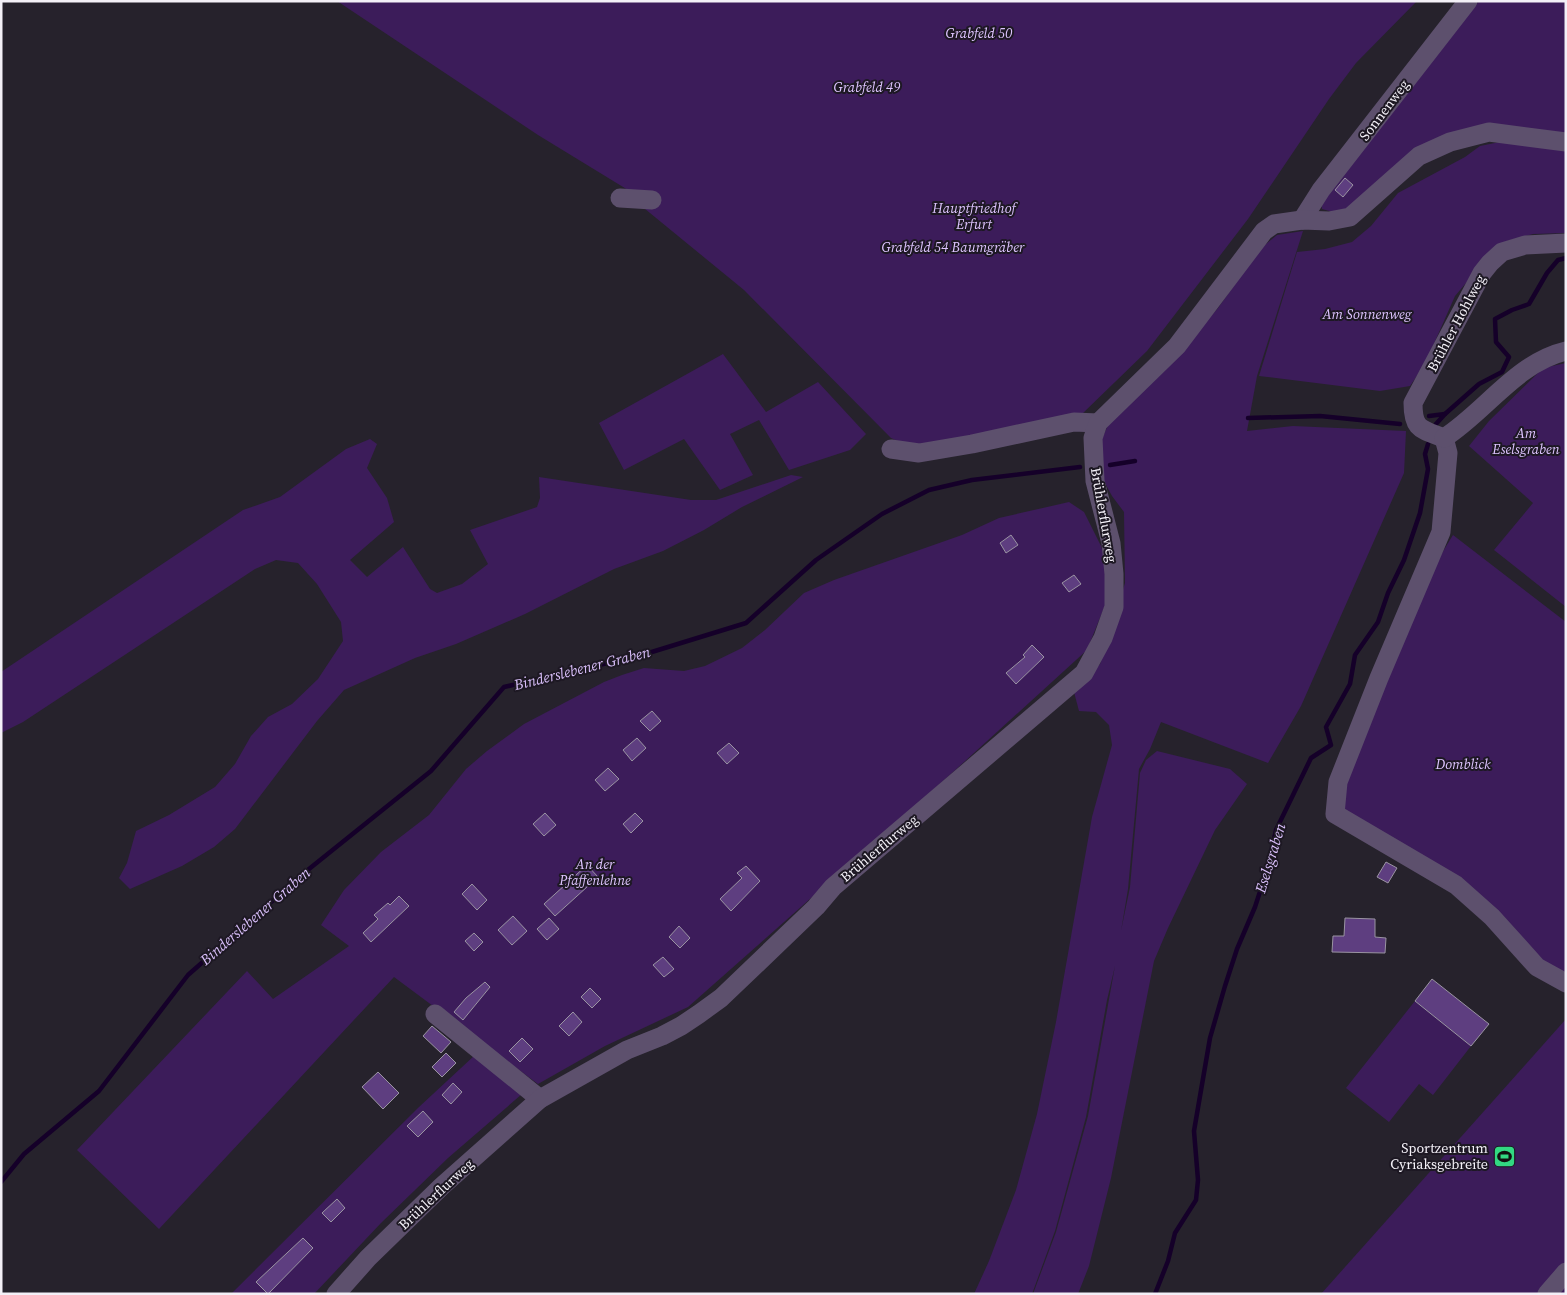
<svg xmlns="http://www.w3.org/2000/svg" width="1567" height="1295" viewBox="0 0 1567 1295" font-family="'Source Serif 4',serif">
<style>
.green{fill:#3c1c5a}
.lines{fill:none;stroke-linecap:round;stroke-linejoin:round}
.stream{stroke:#150029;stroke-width:4.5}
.building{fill:#5e3e80;stroke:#9a94a2}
.minor{stroke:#5d506d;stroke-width:19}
.labels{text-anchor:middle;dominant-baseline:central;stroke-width:4;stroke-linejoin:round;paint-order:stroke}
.park-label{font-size:14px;font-style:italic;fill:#dec4ff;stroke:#1d1823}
.street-label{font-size:14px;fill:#f3f0f7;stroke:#1d1823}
.poi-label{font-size:14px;fill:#f3f0f7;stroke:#1d1823;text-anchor:end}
.water-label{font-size:15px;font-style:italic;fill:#d9bffa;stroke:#1d1823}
</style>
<rect width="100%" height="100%" fill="#26222c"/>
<g class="green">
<polygon points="337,1 1417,1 1356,63 1329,99 1248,219 1147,351 1083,413 935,444 904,444 891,438 744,290 639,204 628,190 538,135"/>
<polygon points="1479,1 1566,1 1566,133 1487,124 1349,208 1333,212 1322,209 1321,198 1342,171"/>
<polygon points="1500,142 1566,151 1566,233 1533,234 1507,241 1494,250 1455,296 1425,364 1410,386 1380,391 1259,376 1297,252 1325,249 1352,242 1371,226 1398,193 1465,157 1480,146"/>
<polygon points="1303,231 1257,376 1247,431 1293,426 1406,431 1404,473 1301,706 1268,763 1161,722 1150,749 1139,769 1128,889 1121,931 1130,887 1140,773 1146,760 1157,751 1230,769 1247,784 1215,830 1168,928 1154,961 1111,1178 1089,1266 1078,1294 1033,1294 1056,1232 1088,1116 1115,966 1107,1000 1086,1117 1055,1231 1032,1294 974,1294 989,1261 1016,1190 1037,1114 1056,1022 1092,817 1112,745 1109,725 1096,712 1079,711 1074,692 1100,664 1125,583 1124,512 1112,496 1100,474 1100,443 1112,416 1171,362 1218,308 1260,249 1277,235"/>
<polygon points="723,354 766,412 818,382 866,434 850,450 789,470 759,420 730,434 753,475 720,490 684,439 624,470 599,423"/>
<polygon points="1566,363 1566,607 1494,550 1533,503 1469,446 1489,421 1543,368"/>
<polygon points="370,439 377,444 367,468 387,498 394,522 350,560 367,577 403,547 430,589 437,593 462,584 488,564 470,530 537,507 540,498 539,477 691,500 716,500 791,475 803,477 742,507 704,530 663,551 614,569 525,614 456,644 415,658 344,690 317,721 235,829 214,847 182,866 130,889 119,878 127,863 136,831 169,815 215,787 235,764 251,736 268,717 292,704 318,679 343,641 341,622 317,584 298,563 276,560 255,569 23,722 1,733 1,672 243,510 280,497 346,449"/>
<polygon points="1069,502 1084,512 1101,546 1106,565 1106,603 1087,650 952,773 688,1007 605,1046 538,1084 394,977 159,1229 77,1150 247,971 273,999 349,946 321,925 344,890 381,852 429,815 466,769 487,751 524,724 604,682 622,675 644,668 684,671 705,666 742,648 765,630 804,593 834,580 962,535 999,518"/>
<polygon points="1453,535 1566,622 1566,972 1548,969 1481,900 1345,815 1342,792 1434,566"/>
<polygon points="1415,1001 1471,1046 1433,1095 1419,1084 1389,1122 1346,1088"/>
<polygon points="1566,1019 1566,1294 1321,1294"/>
<polygon points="475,1055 522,1094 448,1158 381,1223 314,1294 231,1294 419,1107"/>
</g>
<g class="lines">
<g class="stream">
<polyline points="1429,416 1445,414"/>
<polyline points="1248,418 1320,416 1400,424"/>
<polyline points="1436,424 1445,414 1479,384 1502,372 1509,357 1496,342 1495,319 1512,310 1529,304 1547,273 1558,260 1566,258"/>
<polyline points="1110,465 1135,461"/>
<polyline points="1,1182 24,1154 99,1091 188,975 304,873 431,771 504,687 642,655 746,623 816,560 882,514 929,490 972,480 1080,467"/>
<polyline points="1155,1294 1168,1261 1175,1233 1196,1200 1198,1180 1194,1131 1210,1038 1225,986 1237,949 1255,907 1268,867 1276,830 1311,758 1331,745 1326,727 1350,684 1355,655 1378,622 1388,593 1404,560 1420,513 1428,469 1425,454 1428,444"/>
</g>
</g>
<g class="building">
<polygon points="1345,178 1353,185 1343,197 1335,190"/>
<polygon points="1011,535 1018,545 1006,553 1000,543"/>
<polygon points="1074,575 1081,584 1069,592 1062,583"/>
<polygon points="1032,645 1044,657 1016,684 1006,673 1025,657 1023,655"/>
<polygon points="652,711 661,721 650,731 640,721"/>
<polygon points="637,738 646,748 632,761 623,750"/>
<polygon points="729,743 739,753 727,764 717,753"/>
<polygon points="608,768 619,779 605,791 595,780"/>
<polygon points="545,813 556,825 544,836 533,824"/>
<polygon points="635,813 643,821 631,833 623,824"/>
<polygon points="1386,862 1397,868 1388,883 1377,877"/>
<polygon points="587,865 598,877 555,916 544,904"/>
<polygon points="746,866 760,881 731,911 720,899 742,878 737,873"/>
<polygon points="472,884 487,900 477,910 462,894"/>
<polygon points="399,896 409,906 371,942 363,933 378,919 374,915 388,903 390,905"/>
<polygon points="513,916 527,931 512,945 498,930"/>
<polygon points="549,918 559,929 547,940 537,929"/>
<polygon points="1345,918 1375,919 1375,937 1386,938 1385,953 1332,952 1333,936 1344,936"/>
<polygon points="679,926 690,938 680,948 669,937"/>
<polygon points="474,933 483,942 474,951 465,941"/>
<polygon points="663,957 674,969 664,977 653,965"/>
<polygon points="1432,979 1489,1024 1471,1046 1415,1001"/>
<polygon points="485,982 490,987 463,1020 454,1012 466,998"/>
<polygon points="590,988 601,999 592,1008 581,997"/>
<polygon points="573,1012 582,1022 569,1036 559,1026"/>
<polygon points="432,1026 451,1042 441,1053 423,1036"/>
<polygon points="522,1038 533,1049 520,1062 509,1051"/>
<polygon points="446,1053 456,1063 442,1077 432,1067"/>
<polygon points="378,1072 399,1093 383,1109 362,1087"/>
<polygon points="453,1083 462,1092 451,1104 442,1095"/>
<polygon points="423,1111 433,1122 418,1137 407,1126"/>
<polygon points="337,1199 345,1208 331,1222 322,1213"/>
<polygon points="303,1238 313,1248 268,1294 256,1282"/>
</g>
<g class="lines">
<g class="minor">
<polyline points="620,198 652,200"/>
<polyline points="1302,220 1321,190 1468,1"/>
<polyline points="1444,438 1448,453 1441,532 1379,678 1338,782 1335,814 1456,885 1492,917 1537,967 1566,983"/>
<path d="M1444,438C1421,429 1413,430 1413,403L1482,273L1490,263L1502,252L1525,245L1566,243"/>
<path d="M1444,438C1486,411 1516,363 1566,351"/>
<polyline points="891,449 919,453 972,444 1074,422 1098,423"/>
<polyline points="435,1014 540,1099"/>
<polyline points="336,1294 368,1258 442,1186 540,1099 627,1050 662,1036 681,1026 699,1014 721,998 816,907 833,887 1084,673 1103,638 1114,607 1114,574 1111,543 1095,481 1093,438 1098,423 1177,346 1264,231 1274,224 1302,220 1329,221 1350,217 1419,156 1450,142 1489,132 1566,142"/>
<polyline points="1547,1294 1566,1272"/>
</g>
</g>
<defs>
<symbol id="stadium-square" viewBox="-11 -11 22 22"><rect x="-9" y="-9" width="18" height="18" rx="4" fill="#32d882" stroke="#1d1823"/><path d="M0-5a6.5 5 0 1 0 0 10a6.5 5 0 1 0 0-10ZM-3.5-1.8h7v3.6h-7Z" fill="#111"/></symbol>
</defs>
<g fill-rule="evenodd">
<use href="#stadium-square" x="1492" y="1144" width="25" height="25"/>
</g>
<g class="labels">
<g class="park-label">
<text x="979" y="33">Grabfeld 50</text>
<text x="867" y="87">Grabfeld 49</text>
<text x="974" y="208">Hauptfriedhof<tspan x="974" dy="16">Erfurt</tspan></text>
<text x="953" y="247">Grabfeld 54 Baumgräber</text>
<text x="1367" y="314">Am Sonnenweg</text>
<text x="1526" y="433">Am<tspan x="1526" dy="16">Eselsgraben</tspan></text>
<text x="1463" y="764">Domblick</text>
<text x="595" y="864">An der<tspan x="595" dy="16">Pfaffenlehne</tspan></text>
</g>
<g class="street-label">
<text transform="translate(1384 110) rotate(-53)">Sonnenweg</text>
<text transform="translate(1456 323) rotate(-62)">Brühler Hohlweg</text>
<text transform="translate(1104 515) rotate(80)">Brühlerflurweg</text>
<text transform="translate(879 848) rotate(-40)">Brühlerflurweg</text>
<text transform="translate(436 1194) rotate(-43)">Brühlerflurweg</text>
</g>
<g class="poi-label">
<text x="1488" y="1148">Sportzentrum<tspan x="1488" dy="16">Cyriaksgebreite</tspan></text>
</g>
<g class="water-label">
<text transform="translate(582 668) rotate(-14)">Binderslebener Graben</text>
<text transform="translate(1270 858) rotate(-73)">Eselsgraben</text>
<text transform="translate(255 916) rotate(-41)">Binderslebener Graben</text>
</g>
</g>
<rect width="1567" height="1295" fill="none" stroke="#f3f0f7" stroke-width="5"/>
</svg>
